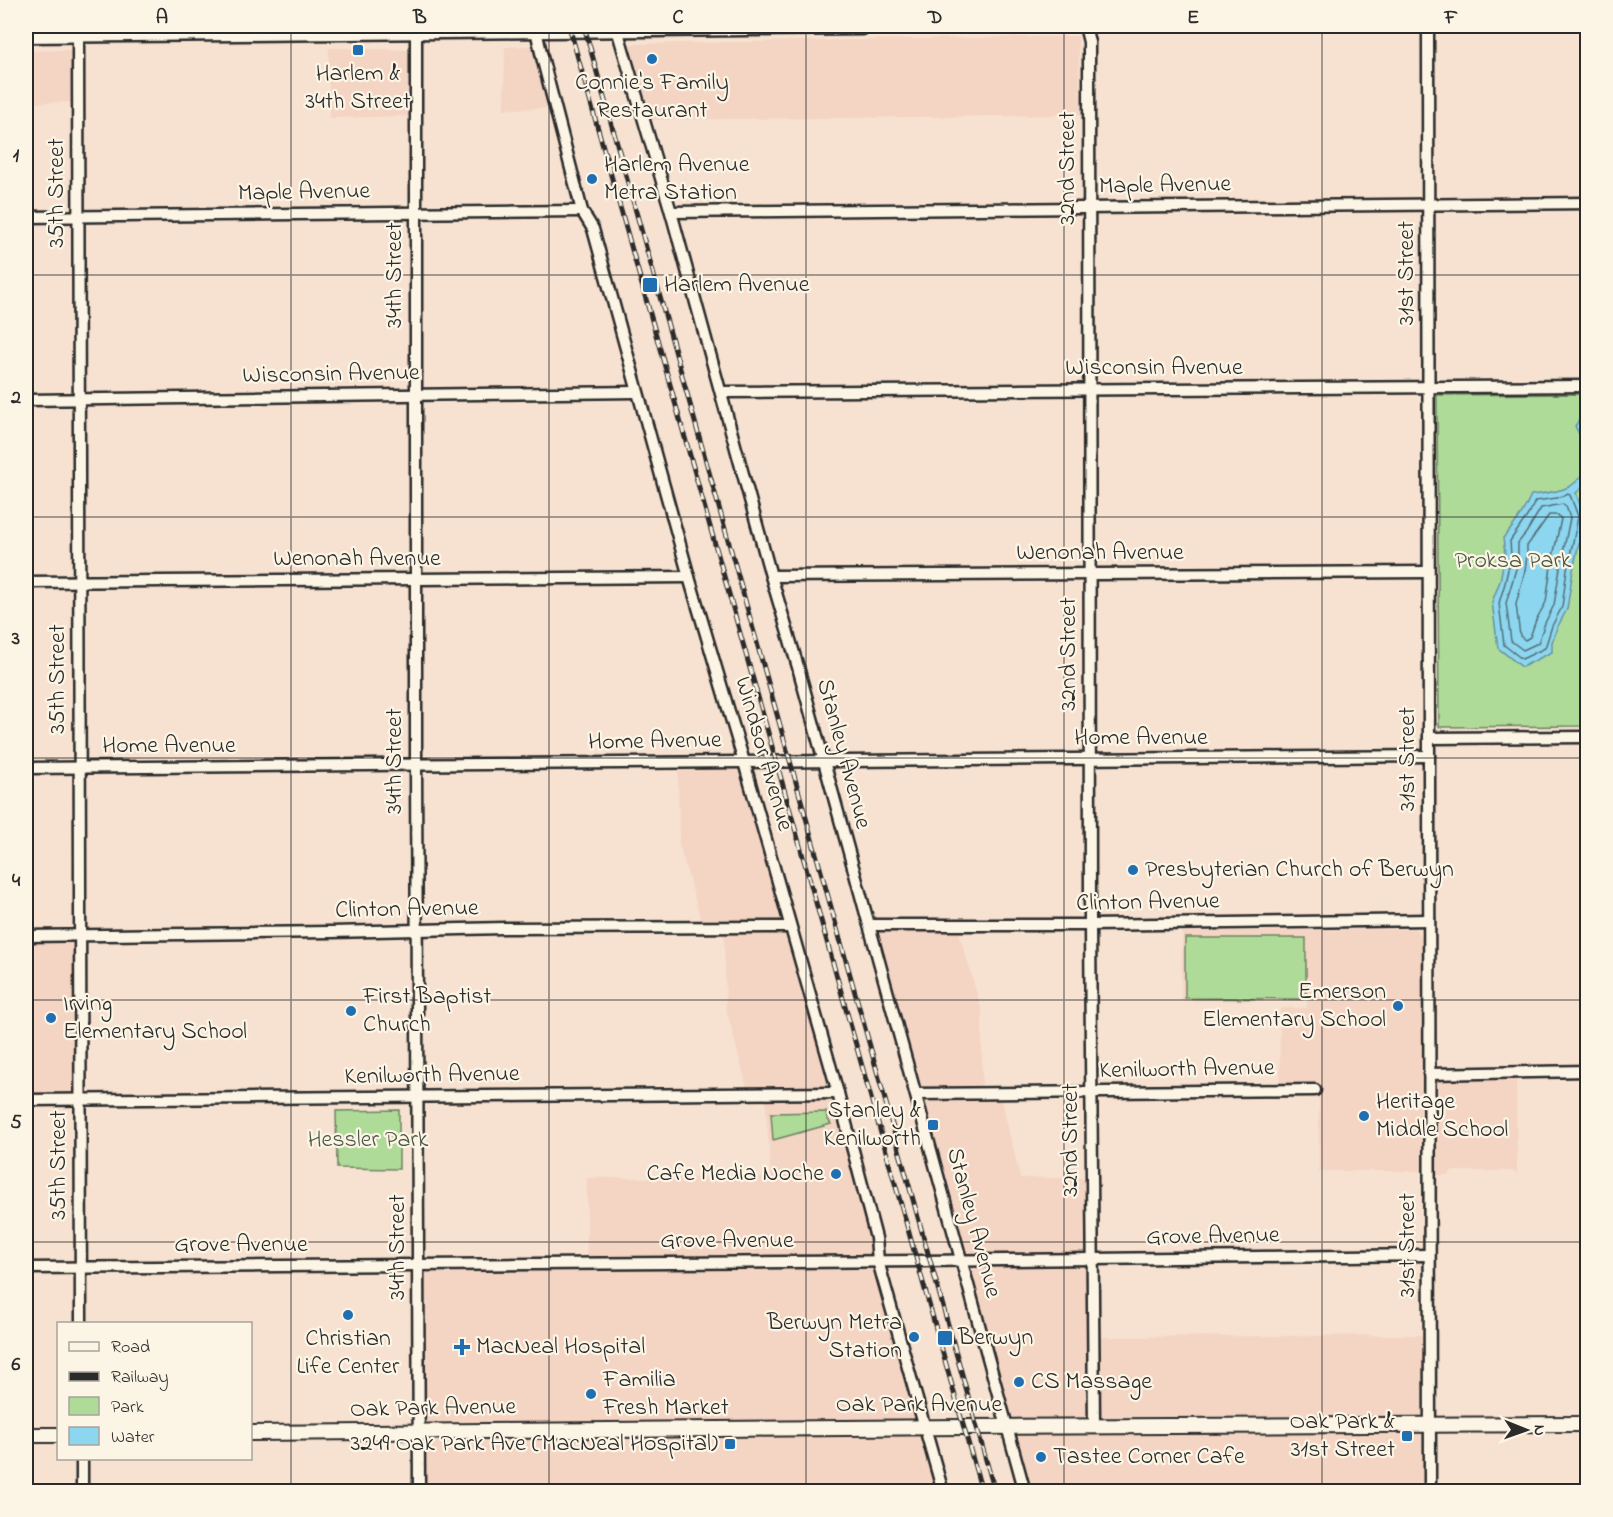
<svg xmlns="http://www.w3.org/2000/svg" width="1613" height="1517" viewBox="0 0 1613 1517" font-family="'Indie Flower',sans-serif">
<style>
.built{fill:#f4d4c3}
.green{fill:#afdb99;stroke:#6d8362;stroke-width:1.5}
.water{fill:#8dd6ef;stroke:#6692a1;stroke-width:1.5}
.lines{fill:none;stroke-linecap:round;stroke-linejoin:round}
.shore{stroke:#526f79;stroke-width:1.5}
.minor-casing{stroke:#2b2b2b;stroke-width:15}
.tertiary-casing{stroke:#2b2b2b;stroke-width:18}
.primary-casing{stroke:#2b2b2b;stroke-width:21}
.minor{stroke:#fcf5e5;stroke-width:10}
.tertiary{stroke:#fcf5e5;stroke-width:14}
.primary{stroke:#fcf5e5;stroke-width:16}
.rail-casing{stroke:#2b2b2b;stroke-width:5}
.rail{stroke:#fcf5e5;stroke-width:3;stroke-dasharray:9;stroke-linecap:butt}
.grid{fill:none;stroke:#2b2b2b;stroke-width:1.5;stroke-opacity:0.55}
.poi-dot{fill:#1f6fb2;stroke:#fcf5e5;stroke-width:2}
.labels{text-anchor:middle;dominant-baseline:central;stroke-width:4.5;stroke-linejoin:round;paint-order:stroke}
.poi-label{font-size:24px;fill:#2b2b2b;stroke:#fcf5e5;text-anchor:start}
.street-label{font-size:24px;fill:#2b2b2b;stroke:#fcf5e5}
.park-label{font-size:24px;fill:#4c5746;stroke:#fcf5e5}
.neatline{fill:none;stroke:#2b2b2b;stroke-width:2}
.grid-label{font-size:20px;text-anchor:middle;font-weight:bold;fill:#2b2b2b}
</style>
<rect width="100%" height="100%" fill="#f7e2d1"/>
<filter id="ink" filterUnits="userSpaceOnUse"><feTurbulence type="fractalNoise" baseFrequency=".0167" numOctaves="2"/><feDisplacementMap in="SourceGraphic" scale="12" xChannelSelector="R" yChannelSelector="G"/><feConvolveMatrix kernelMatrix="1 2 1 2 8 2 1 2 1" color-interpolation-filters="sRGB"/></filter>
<g filter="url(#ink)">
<g class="built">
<polygon points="1078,36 1081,115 646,120 628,44"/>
<polygon points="537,46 554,108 504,109 505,47"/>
<polygon points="329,48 413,50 414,116 329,118"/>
<polygon points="71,50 75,102 26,103 26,51"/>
<polygon points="678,764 740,764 832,1091 876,1259 587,1261 587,1178 771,1178 765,1092 748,1091 726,1008 724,930 704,930 679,844"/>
<polygon points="958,929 982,1011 982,1094 918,1092 874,931"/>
<polygon points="1414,929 1417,930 1422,937 1422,1079 1435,1077 1495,1079 1516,1077 1517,1174 1512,1171 1451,1171 1450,1175 1436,1175 1426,1171 1319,1171 1319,1085 1316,1083 1280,1083 1280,1008 1307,1008 1307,1000 1181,1001 1182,932"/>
<polygon points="26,939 77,939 78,1097 26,1097"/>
<polygon points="1001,1097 1020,1178 1090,1178 1091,1258 963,1259 919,1098"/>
<polygon points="1091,1261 1092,1424 1008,1424 964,1262"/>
<polygon points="876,1263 940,1491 421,1491 420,1267"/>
<polygon points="1427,1335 1428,1491 1027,1491 1009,1428 1092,1428 1096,1337"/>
</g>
<g class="green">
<polygon points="1587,394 1587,726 1439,727 1437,395"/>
<polygon points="1185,938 1306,938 1306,999 1185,998"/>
<polygon points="399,1110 399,1169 337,1168 336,1111"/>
<polygon points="826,1112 827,1118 831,1124 773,1140 771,1113"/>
</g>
<path class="water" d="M1584,413L1587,414V480L1583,487L1576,493L1584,516L1582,529L1573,570L1567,609L1557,628L1552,642V652L1522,667L1498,648L1492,602L1500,581L1505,554L1503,538C1515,525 1524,512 1531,495C1555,492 1582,491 1585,462C1586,452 1586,444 1582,434H1579L1575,426Z"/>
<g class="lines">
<g class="shore">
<polygon points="1567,494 1570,495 1578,516 1576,528 1567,569 1562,607 1552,626 1545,648 1522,659 1504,645 1499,603 1505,583 1511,556 1510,541 1530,512 1535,501 1557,498"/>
<polygon points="1563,504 1566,506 1570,518 1560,568 1554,605 1545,623 1538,643 1523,650 1511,641 1506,603 1516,569 1518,555 1518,543 1526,533 1541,508"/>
<polygon points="1549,515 1558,515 1561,519 1551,566 1546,602 1536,620 1530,637 1525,640 1520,636 1516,604 1525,571 1527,555 1527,546"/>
</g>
<defs>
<g id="minor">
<polyline points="1085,26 1089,42 1090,925 1094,1426"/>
<polyline points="1428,26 1430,1492"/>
<polyline points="617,29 671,212 771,576 798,667 1025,1492"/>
<polyline points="536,30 542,57 582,211 593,229 689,577 744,762 838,1093 876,1238 878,1261 943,1492"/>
<polyline points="416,31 416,765 419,1492"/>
<polyline points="78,34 81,1324"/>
<polyline points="671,212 1588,203"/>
<polyline points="26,217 582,211"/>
<polyline points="721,392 1588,386"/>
<polyline points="26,400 637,392"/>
<polyline points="771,576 1428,572"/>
<polyline points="26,582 689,577"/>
<polyline points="1429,738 1588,737"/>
<polyline points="26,768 1429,756"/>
<polyline points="869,925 1090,925 1429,920"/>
<polyline points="26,936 331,932 504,928 790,927"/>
<polyline points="1429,1074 1588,1071"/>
<polyline points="916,1094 1315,1090"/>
<polyline points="26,1100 838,1093"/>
<polyline points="26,1268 923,1261 1429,1255"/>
<polyline points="82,1458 82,1492"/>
</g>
<g id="tertiary">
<polyline points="250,1433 963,1427 1588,1424"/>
<polyline points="26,1435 58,1435"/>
</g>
<polyline id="primary" points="26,34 862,26"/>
</defs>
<use href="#minor" class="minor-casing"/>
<use href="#tertiary" class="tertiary-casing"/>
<use href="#primary" class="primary-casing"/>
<use href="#minor" class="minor"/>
<use href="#tertiary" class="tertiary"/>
<use href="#primary" class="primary"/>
<defs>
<g id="rail">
<polyline points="569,26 982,1492"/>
<polyline points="584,26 995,1492"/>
</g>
</defs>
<use href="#rail" class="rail-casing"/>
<use href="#rail" class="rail"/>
</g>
</g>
<path class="grid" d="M291,26V1492M549,26V1492M806,26V1492M1064,26V1492M1322,26V1492M26,275H1588M26,517H1588M26,758H1588M26,1000H1588M26,1242H1588"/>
<g class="poi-dot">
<rect x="352" y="44" width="12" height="12" rx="3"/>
<circle cx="652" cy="59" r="6"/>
<circle cx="592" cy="179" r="6"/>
<rect x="642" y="277" width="16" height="16" rx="3"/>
<circle cx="1133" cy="870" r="6"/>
<circle cx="1398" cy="1006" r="6"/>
<circle cx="351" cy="1011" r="6"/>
<circle cx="51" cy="1018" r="6"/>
<circle cx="1364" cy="1116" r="6"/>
<rect x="927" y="1119" width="12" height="12" rx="3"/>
<circle cx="836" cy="1174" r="6"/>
<circle cx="348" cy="1315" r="6"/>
<circle cx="914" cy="1337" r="6"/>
<rect x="937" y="1330" width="16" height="16" rx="3"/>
<path d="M459 1338h6v6h6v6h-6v6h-6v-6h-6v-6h6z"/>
<circle cx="1019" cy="1382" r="6"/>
<circle cx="591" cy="1394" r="6"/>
<rect x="1401" y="1430" width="12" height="12" rx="3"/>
<rect x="724" y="1438" width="12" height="12" rx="3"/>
<circle cx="1041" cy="1457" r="6"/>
</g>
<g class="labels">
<g class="poi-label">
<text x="358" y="74" text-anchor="middle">Harlem &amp;<tspan x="358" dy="28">34th Street</tspan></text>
<text x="652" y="83" text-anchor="middle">Connie's Family<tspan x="652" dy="28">Restaurant</tspan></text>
<text x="604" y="165">Harlem Avenue<tspan x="604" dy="28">Metra Station</tspan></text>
<text x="664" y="285">Harlem Avenue</text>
<text x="1145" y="870">Presbyterian Church of Berwyn</text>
<text x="1386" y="992" text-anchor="end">Emerson<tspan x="1386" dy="28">Elementary School</tspan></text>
<text x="363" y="997">First Baptist<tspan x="363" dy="28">Church</tspan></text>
<text x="63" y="1004">Irving<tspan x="63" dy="28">Elementary School</tspan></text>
<text x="1376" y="1102">Heritage<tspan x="1376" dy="28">Middle School</tspan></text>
<text x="921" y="1111" text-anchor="end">Stanley &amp;<tspan x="921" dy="28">Kenilworth</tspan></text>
<text x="824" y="1174" text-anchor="end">Cafe Media Noche</text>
<text x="902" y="1323" text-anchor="end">Berwyn Metra<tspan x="902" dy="28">Station</tspan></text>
<text x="958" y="1338">Berwyn</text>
<text x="348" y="1339" text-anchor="middle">Christian<tspan x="348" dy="28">Life Center</tspan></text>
<text x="476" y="1347">MacNeal Hospital</text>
<text x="603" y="1380">Familia<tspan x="603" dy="28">Fresh Market</tspan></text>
<text x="1031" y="1382">CS Massage</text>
<text x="1395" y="1422" text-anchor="end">Oak Park &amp;<tspan x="1395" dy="28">31st Street</tspan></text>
<text x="718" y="1444" text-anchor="end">3249 Oak Park Ave (MacNeal Hospital)</text>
<text x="1053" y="1457">Tastee Corner Cafe</text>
</g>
<g class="street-label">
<text transform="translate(1068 168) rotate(-90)">32nd Street</text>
<text transform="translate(1165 186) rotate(-1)">Maple Avenue</text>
<text transform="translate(57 193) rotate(-90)">35th Street</text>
<text transform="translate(304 193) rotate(-1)">Maple Avenue</text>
<text transform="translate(1407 273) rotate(-90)">31st Street</text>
<text transform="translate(395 275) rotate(-90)">34th Street</text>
<text x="1154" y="368">Wisconsin Avenue</text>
<text transform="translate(331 375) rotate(-1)">Wisconsin Avenue</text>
<text x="1100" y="553">Wenonah Avenue</text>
<text x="357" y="559">Wenonah Avenue</text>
<text transform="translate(1069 654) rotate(-90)">32nd Street</text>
<text transform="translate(58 679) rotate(-90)">35th Street</text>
<text x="1141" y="738">Home Avenue</text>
<text transform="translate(655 742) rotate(-1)">Home Avenue</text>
<text x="169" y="746">Home Avenue</text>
<text transform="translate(763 754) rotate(74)">Windsor Avenue</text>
<text transform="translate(843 754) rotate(75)">Stanley Avenue</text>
<text transform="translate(1408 759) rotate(-90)">31st Street</text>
<text transform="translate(395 761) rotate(-90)">34th Street</text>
<text transform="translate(1148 903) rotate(-1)">Clinton Avenue</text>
<text transform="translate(407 910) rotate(-1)">Clinton Avenue</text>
<text transform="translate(1187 1070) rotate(-1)">Kenilworth Avenue</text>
<text transform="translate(432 1076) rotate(-1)">Kenilworth Avenue</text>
<text transform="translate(1071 1140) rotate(-90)">32nd Street</text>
<text transform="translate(59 1165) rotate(-90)">35th Street</text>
<text transform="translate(973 1223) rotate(75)">Stanley Avenue</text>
<text transform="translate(1213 1237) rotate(-1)">Grove Avenue</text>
<text x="727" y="1241">Grove Avenue</text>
<text x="241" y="1245">Grove Avenue</text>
<text transform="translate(1408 1245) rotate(-90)">31st Street</text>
<text transform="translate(398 1247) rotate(-90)">34th Street</text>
<text x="919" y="1405">Oak Park Avenue</text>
<text transform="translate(433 1409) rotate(-1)">Oak Park Avenue</text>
</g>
<g class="park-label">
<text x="1513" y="561">Proksa Park</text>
<text x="368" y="1140">Hessler Park</text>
</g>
</g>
<rect width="1613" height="1517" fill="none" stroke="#fcf5e5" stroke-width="66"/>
<rect x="57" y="1322" width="195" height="138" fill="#fcf5e5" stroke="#a8a49b" stroke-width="1.5"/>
<rect x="69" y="1342" width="30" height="9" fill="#fcf5e5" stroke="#a8a49b" stroke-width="1.5"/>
<text x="111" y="1352" font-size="18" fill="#2b2b2b">Road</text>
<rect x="69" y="1372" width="30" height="9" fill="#2b2b2b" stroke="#a8a49b" stroke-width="1.5"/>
<text x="111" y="1382" font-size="18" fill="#2b2b2b">Railway</text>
<rect x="69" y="1397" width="30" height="18" fill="#afdb99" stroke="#a8a49b" stroke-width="1.5"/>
<text x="111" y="1412" font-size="18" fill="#2b2b2b">Park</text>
<rect x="69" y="1427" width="30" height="18" fill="#8dd6ef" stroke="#a8a49b" stroke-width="1.5"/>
<text x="111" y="1442" font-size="18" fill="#2b2b2b">Water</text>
<g transform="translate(1526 1430) rotate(91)" stroke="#fcf5e5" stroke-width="4.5" paint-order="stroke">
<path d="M0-4.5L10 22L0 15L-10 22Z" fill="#2b2b2b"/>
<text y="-9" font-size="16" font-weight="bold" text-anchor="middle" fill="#2b2b2b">N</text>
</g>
<rect x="33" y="33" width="1547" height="1451" class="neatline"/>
<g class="grid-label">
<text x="162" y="23">A</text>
<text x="420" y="23">B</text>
<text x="678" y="23">C</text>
<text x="935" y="23">D</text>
<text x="1193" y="23">E</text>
<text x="1451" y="23">F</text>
<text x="16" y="161">1</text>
<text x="16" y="403">2</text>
<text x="16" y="644">3</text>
<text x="16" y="886">4</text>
<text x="16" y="1128">5</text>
<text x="16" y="1370">6</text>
</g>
</svg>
